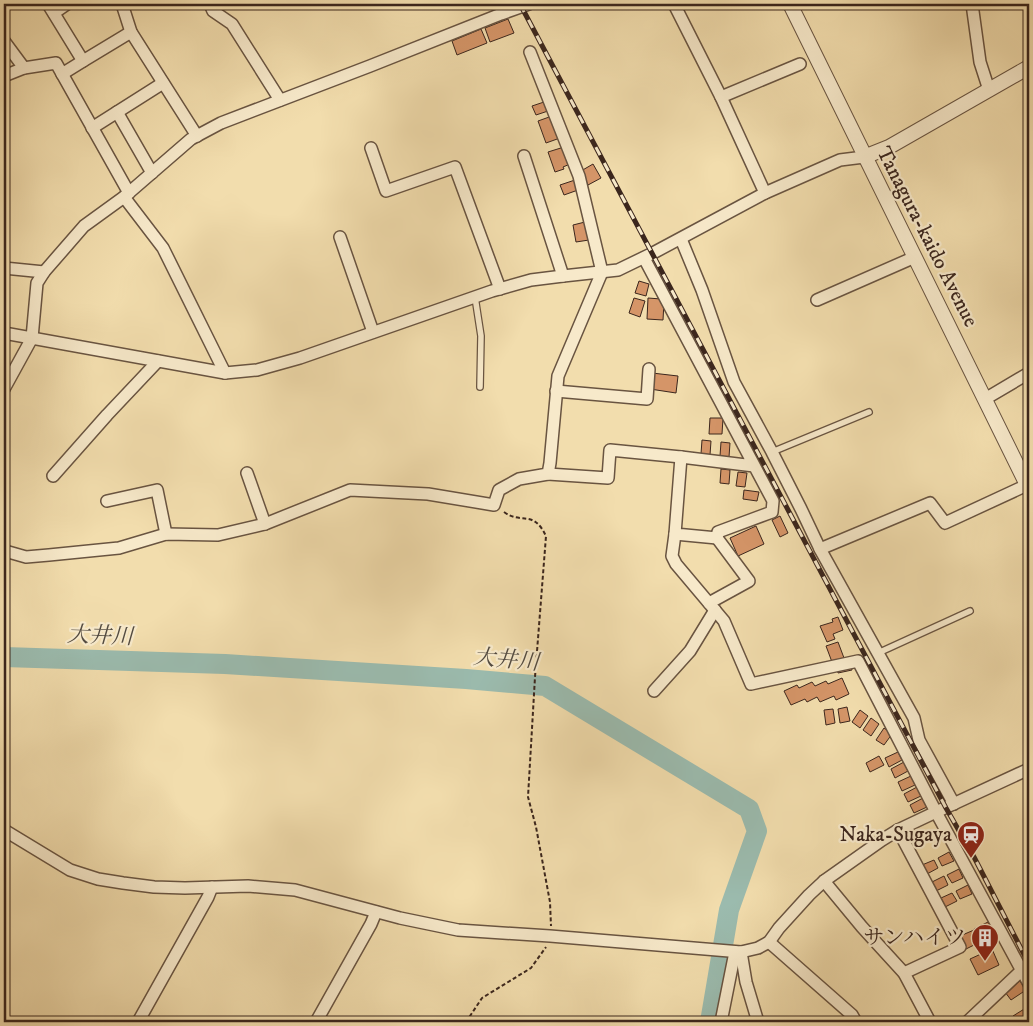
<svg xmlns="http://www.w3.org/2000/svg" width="1033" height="1026" viewBox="0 0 1033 1026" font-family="'IM FELL DW Pica','Noto Serif JP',serif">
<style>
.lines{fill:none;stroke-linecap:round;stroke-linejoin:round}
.river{stroke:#9bbbae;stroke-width:20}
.building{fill:#d59568;stroke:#3b261d}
.service-casing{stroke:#695441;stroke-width:8}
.minor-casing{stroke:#695441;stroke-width:14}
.tertiary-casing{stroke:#695441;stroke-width:16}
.path{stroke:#3b261d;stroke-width:2;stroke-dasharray:4 2.5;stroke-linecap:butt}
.service{stroke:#f7e9ca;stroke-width:5.5}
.minor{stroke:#f7e9ca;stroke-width:11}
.tertiary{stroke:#f7e9ca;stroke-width:14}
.rail-casing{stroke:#3b261d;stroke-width:5}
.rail{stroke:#f7e9ca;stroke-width:3;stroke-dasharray:9;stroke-linecap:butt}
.labels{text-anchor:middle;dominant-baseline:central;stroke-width:4.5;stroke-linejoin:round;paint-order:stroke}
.street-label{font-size:21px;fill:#3b261d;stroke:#f7e9ca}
.poi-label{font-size:21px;fill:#3b261d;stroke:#f7e9ca;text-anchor:end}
.water-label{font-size:22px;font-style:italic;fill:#534b41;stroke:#f7e9ca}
</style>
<rect width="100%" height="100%" fill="#f2ddad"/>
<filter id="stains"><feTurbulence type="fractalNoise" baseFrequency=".004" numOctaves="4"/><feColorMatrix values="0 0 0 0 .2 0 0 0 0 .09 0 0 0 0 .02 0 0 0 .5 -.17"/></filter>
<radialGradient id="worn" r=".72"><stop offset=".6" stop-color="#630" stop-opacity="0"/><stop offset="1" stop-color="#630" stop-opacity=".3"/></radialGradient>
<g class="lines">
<polyline class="river" points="4,657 225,664 466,679 545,686 749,809 757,831 729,910 710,1022"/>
</g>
<g class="building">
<polygon points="508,19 514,33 490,42 485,28"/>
<polygon points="481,29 487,43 457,55 452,41"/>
<polygon points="544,102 548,111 536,115 532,106"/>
<polygon points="552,116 560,138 546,143 538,121"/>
<polygon points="564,147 570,164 563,167 564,169 555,172 548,152"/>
<polygon points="593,164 601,178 588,185 581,171"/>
<polygon points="575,180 578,190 564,195 560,185"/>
<polygon points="585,222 589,240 576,242 573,225"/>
<polygon points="639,281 649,284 646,296 635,293"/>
<polygon points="634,298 645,301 640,317 629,313"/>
<polygon points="648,298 661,299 664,302 663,320 647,319"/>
<polygon points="652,373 678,376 676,393 650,389"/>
<polygon points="710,418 723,418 722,434 709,434"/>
<polygon points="702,440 711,441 710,455 701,454"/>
<polygon points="721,442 730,443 729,457 720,456"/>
<polygon points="721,469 730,470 729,484 720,483"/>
<polygon points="738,472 747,473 745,487 736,486"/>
<polygon points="744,490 759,492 757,501 743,499"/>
<polygon points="780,516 788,533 780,537 772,520"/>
<polygon points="756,526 764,544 738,556 730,538"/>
<polygon points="838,617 843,630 833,634 835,639 827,642 820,626 833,622 832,619"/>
<polygon points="838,642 844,658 832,662 826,646"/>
<polygon points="851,665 852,670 838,673 837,668"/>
<polygon points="842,678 849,694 836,700 834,696 820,702 817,697 807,702 805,699 791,705 784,691 797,685 799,688 812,682 815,686 826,681 828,684"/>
<polygon points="847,707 850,721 840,723 838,709"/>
<polygon points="833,709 835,723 826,725 824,710"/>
<polygon points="860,710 868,716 860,728 852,722"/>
<polygon points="871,718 879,724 871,736 863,730"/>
<polygon points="884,728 892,734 884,745 876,740"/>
<polygon points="898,752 902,760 889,767 885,758"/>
<polygon points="879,756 884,765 870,772 866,763"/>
<polygon points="904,762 908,771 895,778 891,769"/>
<polygon points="911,776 915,785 902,791 898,782"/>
<polygon points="917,787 921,796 908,802 904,794"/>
<polygon points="923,798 927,807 914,813 910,805"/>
<polygon points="949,852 954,861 942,866 938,858"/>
<polygon points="934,860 938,868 927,874 922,865"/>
<polygon points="959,869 963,878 952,883 947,875"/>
<polygon points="944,876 948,885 936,891 932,882"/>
<polygon points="968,885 972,894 960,899 956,891"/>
<polygon points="952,893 957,901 945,907 941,898"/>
<polygon points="988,922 993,931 979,938 974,929"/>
<polygon points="974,930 980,942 966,949 960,936"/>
<polygon points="992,949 999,965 978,975 970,959"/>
<polygon points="1020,981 1026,990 1011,1000 1005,992"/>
<polygon points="1029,1006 1029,1022 1017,1022 1013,1016"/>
</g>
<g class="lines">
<defs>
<g id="service">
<polyline points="475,297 481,336 480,387"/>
<polyline points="772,452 869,412"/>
<polyline points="878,653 970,611"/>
</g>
<g id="minor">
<polyline points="48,4 83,61 131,32"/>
<polyline points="122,4 131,32 197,136"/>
<polyline points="210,4 213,11 232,24 280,100"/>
<polyline points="674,4 721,97 765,193"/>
<polyline points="972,4 980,62 989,90"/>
<polyline points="54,13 67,4"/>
<polyline points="4,41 24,68"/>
<polyline points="62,74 83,61"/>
<polyline points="4,76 24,68 56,63 129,193"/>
<polyline points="721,97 800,64"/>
<polyline points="117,112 152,173"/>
<polyline points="92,128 163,83"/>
<polyline points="371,148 386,191 455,167 500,289"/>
<polyline points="524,156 563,276"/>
<polyline points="124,197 163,248 225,373"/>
<polyline points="340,237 373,332"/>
<polyline points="681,239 702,290 734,382 772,452 801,509 820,549 914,718 919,740 954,804"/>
<polyline points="644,258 773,501 772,512 718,532 717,538 675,534 681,457 754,466"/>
<polyline points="4,268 44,272"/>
<polyline points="817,300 915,257"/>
<polyline points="4,333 225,373 257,370 300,358 492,291 531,280 563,276 618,270 653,253 765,193 840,160 864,157"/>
<polyline points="4,389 32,338 37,283 44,272 84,226 124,197 191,139 221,123 370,66 501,14 529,4"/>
<polyline points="556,391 647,399 649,369"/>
<polyline points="985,399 1029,373"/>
<polyline points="247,473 265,524"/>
<polyline points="548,474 608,478 610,450 681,457"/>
<polyline points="53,476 107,415 158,361"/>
<polyline points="107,501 157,490 166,534"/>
<polyline points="675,534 672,556 676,564 724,621 751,684 858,661 936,812 1029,984"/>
<polyline points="820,549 930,503 945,523 1027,485"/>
<polyline points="4,550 5,551 26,557 49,555 119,548 166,534 218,535 265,524 350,490 428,494 494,505 499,490 519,479 548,474 550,463 558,376 602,272 579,176 530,52"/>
<polyline points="709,603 749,581 717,538"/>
<polyline points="654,691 690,651 715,610"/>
<polyline points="4,830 70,870 98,879 123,883 154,887 185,888 248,886 295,890 400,918 458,930 550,936 741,952 758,948 769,942 779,928 809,895 824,881 882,840 898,830 936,812 1029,769"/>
<polyline points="898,830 960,947 904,973"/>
<polyline points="824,881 862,927 904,973 930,1022"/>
<polyline points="769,942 852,1015 856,1022"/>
<polyline points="741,952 746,982 758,1022"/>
<polyline points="138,1022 208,897 212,887"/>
<polyline points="316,1022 371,924 376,912"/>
<polyline points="721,1022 735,952"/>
<polyline points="967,1022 1022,970"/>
</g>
<g id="tertiary">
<polyline points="790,4 1029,489"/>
<polyline points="864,157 889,147 1029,67"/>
</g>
</defs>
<use href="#service" class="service-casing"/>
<use href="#minor" class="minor-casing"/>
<use href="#tertiary" class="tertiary-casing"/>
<g class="path">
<path d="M504,512C522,525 533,509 546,536L535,677L528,797L536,827L550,902L551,926"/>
<polyline points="466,1022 482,998 531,968 546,947"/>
</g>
<use href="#service" class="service"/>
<use href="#minor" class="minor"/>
<use href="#tertiary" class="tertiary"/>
<defs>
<polyline id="rail" points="520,4 946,808 974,857 1029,964"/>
</defs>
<use href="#rail" class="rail-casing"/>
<use href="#rail" class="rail"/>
</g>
<defs>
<symbol id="station-pin" viewBox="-11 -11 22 30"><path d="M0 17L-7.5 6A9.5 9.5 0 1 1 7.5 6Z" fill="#8f2418" stroke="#f7e9ca"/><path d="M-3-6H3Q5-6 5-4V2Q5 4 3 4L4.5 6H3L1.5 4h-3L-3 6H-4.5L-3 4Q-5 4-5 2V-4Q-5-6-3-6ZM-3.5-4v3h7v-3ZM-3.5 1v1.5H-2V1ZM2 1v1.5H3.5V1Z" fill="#fff"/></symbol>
<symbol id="building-pin" viewBox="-11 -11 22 30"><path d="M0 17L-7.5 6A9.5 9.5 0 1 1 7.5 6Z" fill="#8f2418" stroke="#f7e9ca"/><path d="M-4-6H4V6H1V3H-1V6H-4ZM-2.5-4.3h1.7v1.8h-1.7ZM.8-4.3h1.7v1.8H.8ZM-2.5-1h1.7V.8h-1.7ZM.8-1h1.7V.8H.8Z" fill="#fff"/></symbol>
</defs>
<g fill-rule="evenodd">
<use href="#station-pin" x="955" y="819" width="32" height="43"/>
<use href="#building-pin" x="969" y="922" width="32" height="43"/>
</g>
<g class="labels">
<g class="street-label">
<text transform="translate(927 237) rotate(63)">Tanagura-kaido Avenue</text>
</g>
<g class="poi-label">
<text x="952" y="835">Naka-Sugaya</text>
<text x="966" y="938">サンハイツ</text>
</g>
<g class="water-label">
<text transform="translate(100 636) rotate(2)">大井川</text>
<text transform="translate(506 660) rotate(5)">大井川</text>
</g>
</g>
<rect width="1033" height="1026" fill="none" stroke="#f2ddad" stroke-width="20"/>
<rect x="5" y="5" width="1023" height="1016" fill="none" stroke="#3b261d" stroke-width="2.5"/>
<rect x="10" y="10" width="1013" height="1006" fill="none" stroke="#3b261d"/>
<rect width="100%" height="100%" filter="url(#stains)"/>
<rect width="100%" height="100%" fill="url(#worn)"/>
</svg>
